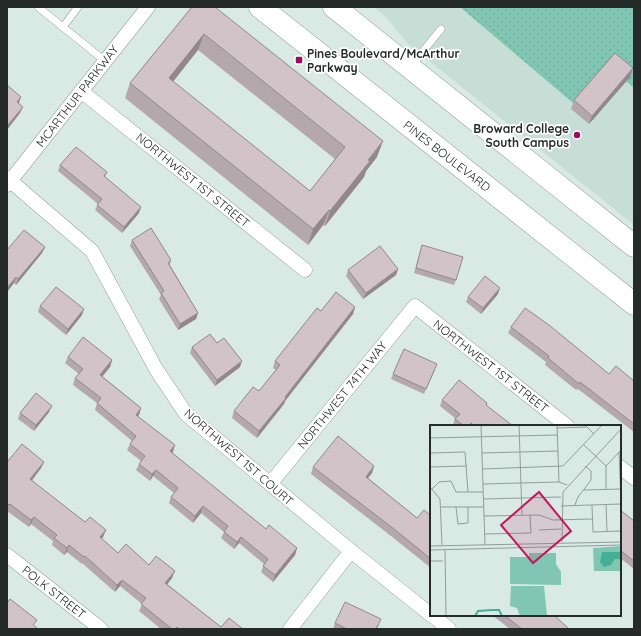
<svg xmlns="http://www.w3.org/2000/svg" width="641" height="636" viewBox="0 0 641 636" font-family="Quicksand,sans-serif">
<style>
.built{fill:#c7ded6}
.park{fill:url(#park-dots)}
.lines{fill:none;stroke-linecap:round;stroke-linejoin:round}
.lane-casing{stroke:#95a39e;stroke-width:8}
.street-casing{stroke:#95a39e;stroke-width:15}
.highway-casing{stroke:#95a39e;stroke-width:23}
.lane{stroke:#fff;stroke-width:7}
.street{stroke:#fff;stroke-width:14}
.highway{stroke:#fff;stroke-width:22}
.wall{fill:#b4a8ac;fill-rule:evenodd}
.shaded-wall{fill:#92888c}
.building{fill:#d1c3c8;stroke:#92888c;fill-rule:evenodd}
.poi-dot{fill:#990d61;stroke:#fff;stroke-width:1.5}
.labels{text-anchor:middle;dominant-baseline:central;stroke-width:3.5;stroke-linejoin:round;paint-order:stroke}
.poi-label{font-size:12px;font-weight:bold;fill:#252b29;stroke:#fff;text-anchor:start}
.street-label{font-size:12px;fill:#252b29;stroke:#fff}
.inset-river{fill:none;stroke:#45af95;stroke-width:2}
.inset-road{fill:none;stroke:#919d99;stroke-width:1}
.view{fill:#c2185b;fill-opacity:0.15;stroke:#c2185b;stroke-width:2}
.inset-edge{fill:none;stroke:#252b29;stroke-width:2}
</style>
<defs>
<pattern id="park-dots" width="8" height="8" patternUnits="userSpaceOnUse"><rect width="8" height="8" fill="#81c6b2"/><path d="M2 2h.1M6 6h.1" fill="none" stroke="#6faa99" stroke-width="1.8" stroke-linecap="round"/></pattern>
</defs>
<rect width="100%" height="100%" fill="#d9e9e4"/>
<polygon class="built" points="374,7 634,7 634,225 408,44 385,16"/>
<polygon class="park" points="460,7 634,7 634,88 626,81 593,120"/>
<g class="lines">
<defs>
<g id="lane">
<polyline points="38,7 105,61"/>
<polyline points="63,27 78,7"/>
<polyline points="411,66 441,29"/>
</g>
<g id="street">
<polyline points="81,91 305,270"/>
<polyline points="7,178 92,251 156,369 186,414 351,551 431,615"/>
<polyline points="7,185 148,7"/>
<polyline points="620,467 634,478"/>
<polyline points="270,484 415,306 567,426"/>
<polyline points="7,555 101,629"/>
<polyline points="432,615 449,629"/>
<polyline points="290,629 351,551"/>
</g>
<g id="highway">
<polyline points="260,7 634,304"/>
<polyline points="334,7 634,246"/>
</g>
</defs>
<use href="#lane" class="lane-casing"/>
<use href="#street" class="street-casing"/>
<use href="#highway" class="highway-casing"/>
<use href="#lane" class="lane"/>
<use href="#street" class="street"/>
<use href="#highway" class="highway"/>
</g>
<g class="wall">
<path d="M192,7L377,157L366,171L364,177L325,226L323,225L308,245L125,98L130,83ZM198,50L335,159L310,191L173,82Z"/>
<polygon points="633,68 630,77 589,124 571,109 574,100"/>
<polygon points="60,165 107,172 105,177 139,213 122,233 95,210 98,204 58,171"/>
<polygon points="132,240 171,260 170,265 198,313 196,319 178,330 159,299 161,295 130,246"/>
<polygon points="422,245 456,280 454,285 414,273"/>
<polygon points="45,247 42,253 16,285 14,283 7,292 7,250"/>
<polygon points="398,269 396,275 363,299 346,276 348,270"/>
<polygon points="498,294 481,314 466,302 468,297"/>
<polygon points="40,306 82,315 66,335 38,312"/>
<polygon points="355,307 353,314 285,401 284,404 257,438 232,418 234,411 259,391 276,370 273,368 275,361 321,311"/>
<polygon points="511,327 609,374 634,381 634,432 578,389 576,390 545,365 546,362 508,333"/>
<polygon points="217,343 240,367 215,386 190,353 192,347"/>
<polygon points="68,357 112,360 110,367 102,376 141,408 138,416 173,452 172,453 266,529 297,548 295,555 273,582 261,572 264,564 239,543 234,549 221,538 224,532 201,513 193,523 169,503 171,497 174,493 153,476 150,481 136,470 139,464 141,461 127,450 130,444 132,441 95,410 97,403 73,385 75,378 79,374 65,363"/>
<polygon points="435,370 424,394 391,379 393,374"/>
<polygon points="442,400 487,403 486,406 513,426 453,426 453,425 455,418 440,406"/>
<polygon points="49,412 34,431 18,419 20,413"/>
<polygon points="7,460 8,461 44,462 41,468 32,481 85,522 106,530 103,537 102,539 118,553 149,565 172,578 167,584 221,627 243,629 161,629 139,611 142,604 120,586 115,592 82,563 82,564 67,552 64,555 52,545 53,541 31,524 29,527 7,511"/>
<polygon points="374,466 372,473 368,478 417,518 431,516 431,568 391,536 311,474 313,467"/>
<polygon points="620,510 634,521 634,569 620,558"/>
<polygon points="492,615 554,615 569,629 510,629"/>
<polygon points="335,623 379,625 377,629 333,629"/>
</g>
<g class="shaded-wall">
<polygon points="204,34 198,50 163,94 169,78"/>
<polygon points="633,68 630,77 589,124 592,116"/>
<polygon points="21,97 19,103 14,108 17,102"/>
<polygon points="23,107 20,113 7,130 7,126"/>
<polygon points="383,141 377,157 366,171 364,177 325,226 330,211"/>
<polygon points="141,207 139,213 122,233 124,227"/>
<polygon points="329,210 323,225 308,245 313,229"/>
<polygon points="45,247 42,253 16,285 18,279"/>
<polygon points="398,269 396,275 363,299 366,293"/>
<polygon points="16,277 14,283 7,292 7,288"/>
<polygon points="500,288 498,294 481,314 483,308"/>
<polygon points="355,307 353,314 285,401 284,404 257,438 259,431"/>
<polygon points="84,309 82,315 66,335 68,329"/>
<polygon points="198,313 196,319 178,330 180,324"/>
<polygon points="112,360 110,367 98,382 100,375"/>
<polygon points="242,361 240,367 215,386 217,380"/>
<polygon points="52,406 49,412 34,431 36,425"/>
<polygon points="141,408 139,415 134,421 136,415"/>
<polygon points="175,445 173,452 168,458 170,451"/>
<polygon points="44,462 41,468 27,486 30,479"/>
<polygon points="374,466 372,473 363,484 366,477"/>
<polygon points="156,470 153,476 150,481 152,474"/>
<polygon points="203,506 201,513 193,523 195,516"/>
<polygon points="34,517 31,524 29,527 31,520"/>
<polygon points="106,530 103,537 98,544 100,537"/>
<polygon points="241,537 239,543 234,549 237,542"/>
<polygon points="69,545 67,552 64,555 67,548"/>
<polygon points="297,548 295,555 273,582 275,575"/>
<polygon points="175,571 172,578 163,590 165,583"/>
<polygon points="122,580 120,586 115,592 117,585"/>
</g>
<g class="building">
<path d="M192,7H215L383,141L368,160L370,161L330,211L329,210L313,229L130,83ZM204,34L345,147L310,191L169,78Z"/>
<polygon points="615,53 633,68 592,116 574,100"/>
<polygon points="7,85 21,97 17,102 23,107 7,126"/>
<polygon points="76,147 107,172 104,176 141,207 124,227 97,205 102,199 60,165"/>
<polygon points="151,228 171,260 168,263 198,313 180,324 161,293 164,291 132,240"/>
<polygon points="24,230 45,247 18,279 16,277 7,288 7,250"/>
<polygon points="422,245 463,257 456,280 416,268"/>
<polygon points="380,246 398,269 366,293 348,270"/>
<polygon points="485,276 500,288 483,308 468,297"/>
<polygon points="56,287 84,309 68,329 40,306"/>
<polygon points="336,292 355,307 285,397 286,398 259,431 234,411 253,387 259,391 280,365 275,361 317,308 321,311"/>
<polygon points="525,308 549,325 609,374 616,366 634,381 634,424 580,382 579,384 548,358 549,356 511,327"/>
<polygon points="210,334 217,343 224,338 242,361 217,380 192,347"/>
<polygon points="83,337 112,360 100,375 141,408 136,415 175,445 170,451 266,529 269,525 297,548 275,575 263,566 268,559 241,537 237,542 224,532 228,526 203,506 195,516 171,497 178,488 156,470 152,474 139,464 145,456 130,444 136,436 97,403 101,398 75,378 83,369 68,357"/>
<polygon points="404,349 437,364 426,389 393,374"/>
<polygon points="459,380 487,403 486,405 513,426 475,426 471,423 469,426 464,426 455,419 460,414 442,400"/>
<polygon points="36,393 52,406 36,425 20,413"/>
<polygon points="338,436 374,466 366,477 417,518 424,510 431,516 431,559 394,529 313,467"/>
<polygon points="22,444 44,462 30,479 85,522 90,517 106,530 100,537 118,553 126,544 149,565 156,556 175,571 165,583 221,627 229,618 243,629 179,629 177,627 175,629 172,629 141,604 146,598 122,580 117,585 85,556 84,557 69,545 67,548 54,538 57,535 34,517 31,520 10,504 9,505 7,503 7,460 8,461"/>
<polygon points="620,510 634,521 634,561 620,550"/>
<polygon points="10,599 37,620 33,625 38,629 7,629 7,603"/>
<polygon points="345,602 381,619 376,629 347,629 335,623"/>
<polygon points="504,615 554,615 569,629 522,629"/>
</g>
<g class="poi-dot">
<rect x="295" y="56" width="8" height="8" rx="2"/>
<circle cx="577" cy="135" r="4"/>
</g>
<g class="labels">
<g class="poi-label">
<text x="307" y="53">Pines Boulevard/McArthur<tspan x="307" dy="14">Parkway</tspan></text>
<text x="569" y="128" text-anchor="end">Broward College<tspan x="569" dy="14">South Campus</tspan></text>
</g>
<g class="street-label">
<text transform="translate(77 96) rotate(-52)">MCARTHUR PARKWAY</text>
<text transform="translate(447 156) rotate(38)">PINES BOULEVARD</text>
<text transform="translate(193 180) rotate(39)">NORTHWEST 1ST STREET</text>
<text transform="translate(491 366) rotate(38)">NORTHWEST 1ST STREET</text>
<text transform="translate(342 395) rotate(-51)">NORTHWEST 74TH WAY</text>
<text transform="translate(239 457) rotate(41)">NORTHWEST 1ST COURT</text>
<text transform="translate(54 592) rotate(38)">POLK STREET</text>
</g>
</g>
<g transform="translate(430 425)">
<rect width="191" height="191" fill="#d9e9e4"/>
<path d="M191,121V146H164L163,123ZM99,128H126V139L131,147V160L80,159V132H99ZM81,161H114L117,191H90L87,183L80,181Z" fill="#81c6b2"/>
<path d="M172,127H191V134H185L181,140L174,142L170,137Z" fill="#45af95"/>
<path class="inset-river" d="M45,191L48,186L62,185H69L72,191"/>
<path class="inset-road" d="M51,0L55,120M89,0L92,90M127,0L129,57L137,60M127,3L157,2L164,9M0,13L127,10M154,20L176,41M189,27L191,77M0,28L35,27L38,67M52,28L128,26M176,41V64M176,41L191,25M0,42L37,41M52,44L133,41L172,0M53,59L129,57M0,62L10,74L12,120M2,64L9,57L21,56L26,67H53M154,65L191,64M54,74L131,72M176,79L177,107M145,80L148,72L161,55V46L155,41M162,80L163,107L191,106M131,81L191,79M11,82H54M26,82L28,99L38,98V82M54,91L109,90L123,95L162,94M109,105L131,104M55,109L101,108L100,90M132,117L133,67L191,4M0,121L191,117M0,125L191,120M15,125L16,191M0,136H13"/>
<path class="view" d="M109,67L141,106L103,138L71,100Z"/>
<rect width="191" height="191" class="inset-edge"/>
</g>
<rect width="641" height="636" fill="none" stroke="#252b29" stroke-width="16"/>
</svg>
